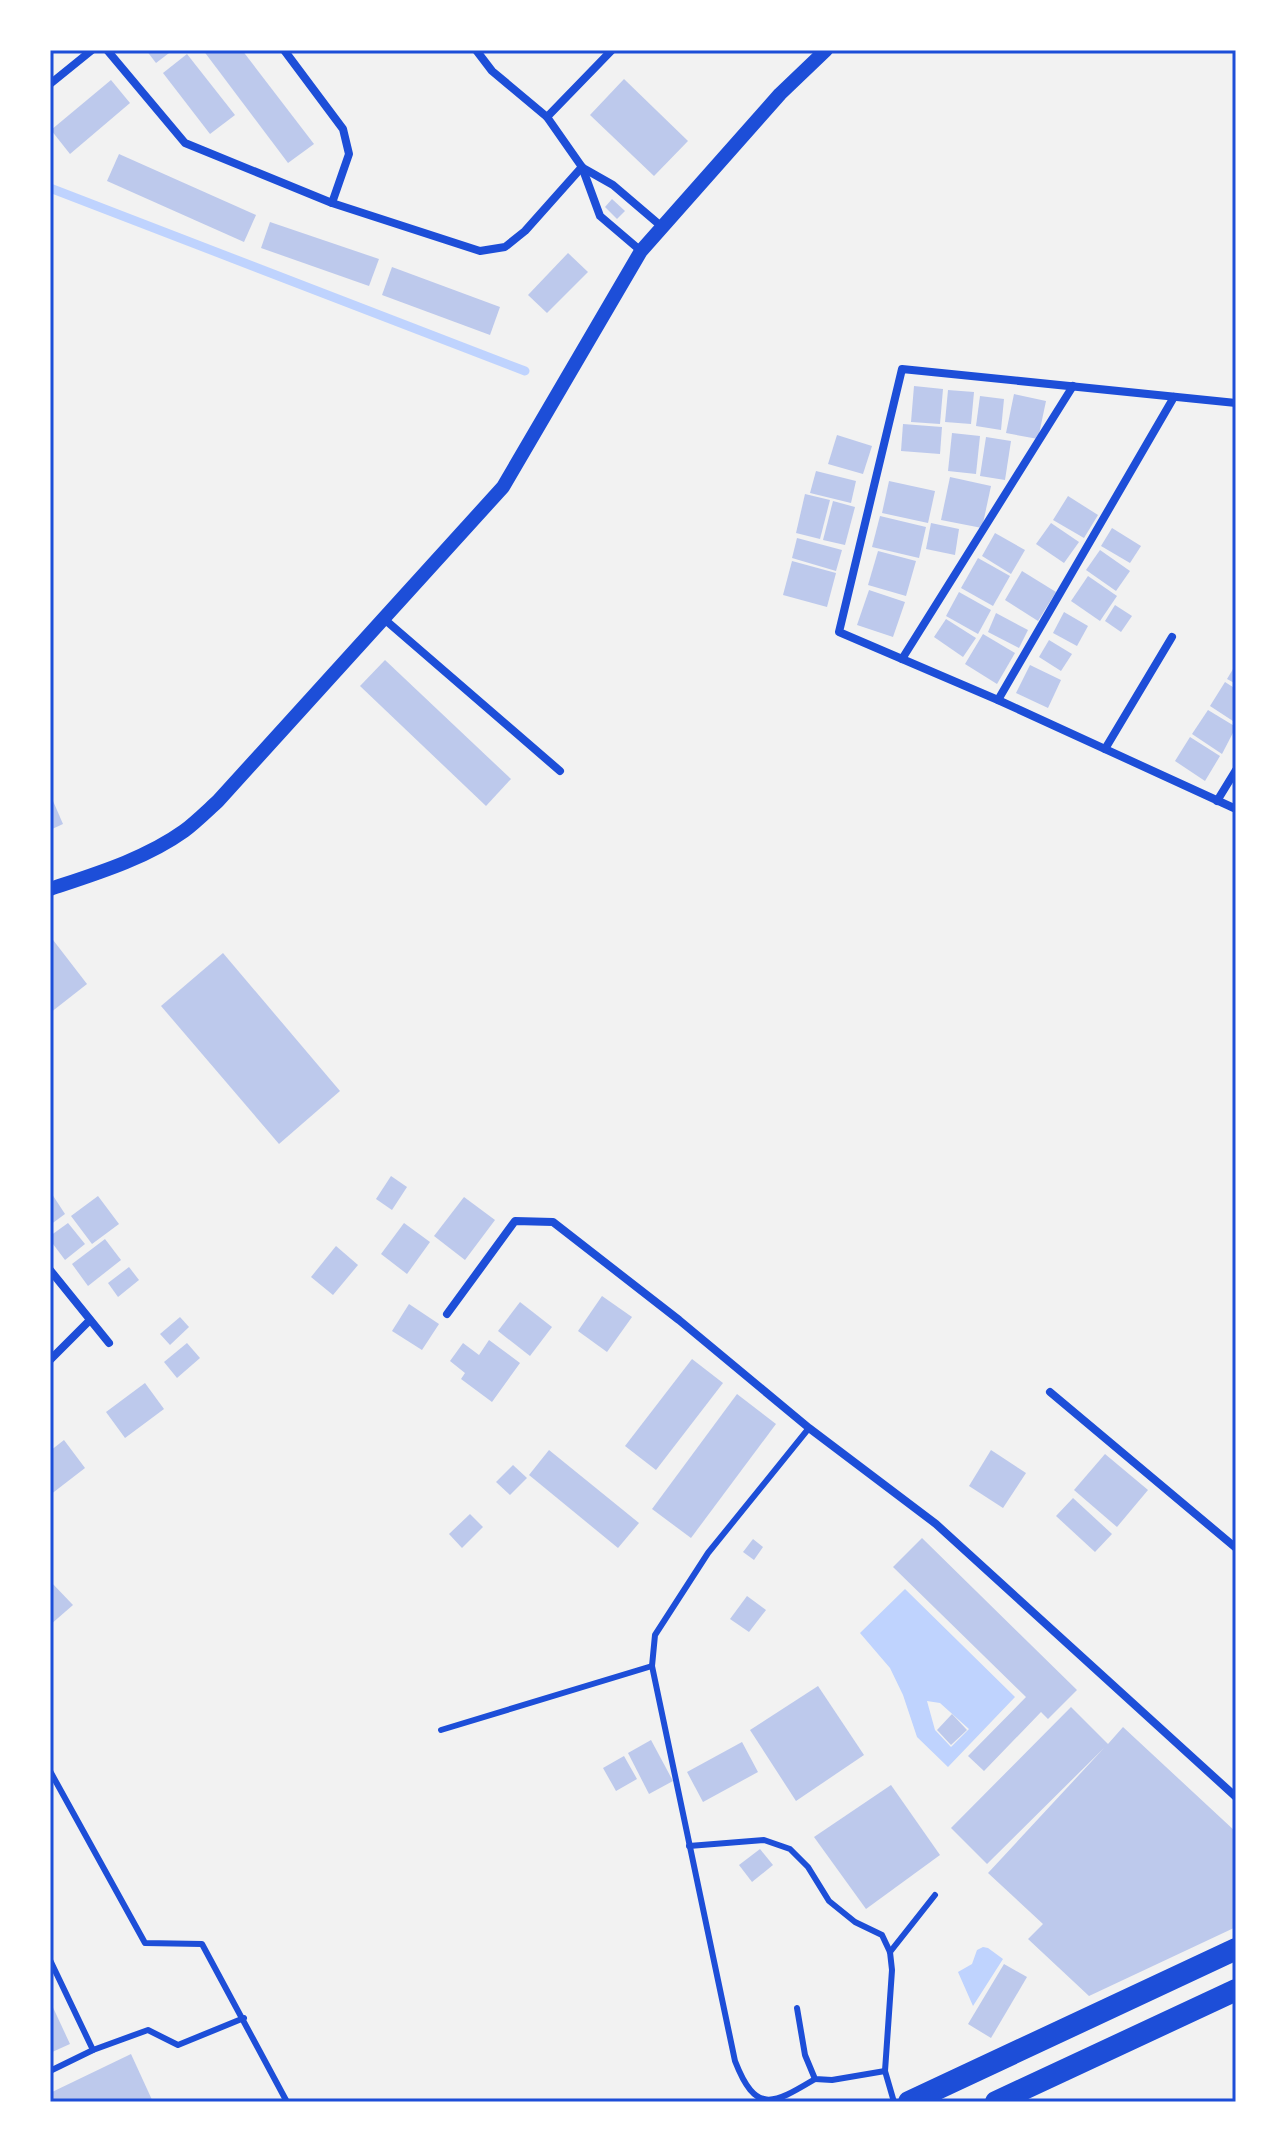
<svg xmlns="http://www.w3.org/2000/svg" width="1286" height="2152" viewBox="0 0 1286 2152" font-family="'Noto Serif',serif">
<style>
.water{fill:#bfd3fe;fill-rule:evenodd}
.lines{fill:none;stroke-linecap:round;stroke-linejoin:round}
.stream{stroke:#bfd3fe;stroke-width:9}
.building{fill:#bdc9ec}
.service{stroke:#1d4ed8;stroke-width:6}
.minor{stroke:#1d4ed8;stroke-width:8}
.tertiary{stroke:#1d4ed8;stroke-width:14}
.trunk{stroke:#1d4ed8;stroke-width:22}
.neatline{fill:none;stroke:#1d4ed8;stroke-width:3}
</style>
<rect width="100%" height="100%" fill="#f2f2f2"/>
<g class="water">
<path d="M905,1589L1015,1697L948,1767L917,1737L903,1695L890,1668L860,1633ZM927,1701L940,1703L969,1729L951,1747L935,1730Z"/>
<polygon points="983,1947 988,1948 1003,1959 973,2006 958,1972 972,1964 977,1950"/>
</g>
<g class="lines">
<polyline class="stream" points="50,188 525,371"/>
</g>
<g class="building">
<polygon points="146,50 173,50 156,63"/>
<polygon points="203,50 242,50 314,144 288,163"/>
<polygon points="187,54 235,115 210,134 163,73"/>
<polygon points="624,79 688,141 654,176 590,115"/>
<polygon points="111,80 130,103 70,154 51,130"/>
<polygon points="119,154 256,215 244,242 107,181"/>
<polygon points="612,199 625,211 617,219 605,207"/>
<polygon points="270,222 379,259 369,286 261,248"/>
<polygon points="568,253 588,272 547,313 528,295"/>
<polygon points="392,267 500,307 490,335 382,295"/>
<polygon points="914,386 943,389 940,424 911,422"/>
<polygon points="948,390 974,392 971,424 945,422"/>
<polygon points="1014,394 1046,401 1038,439 1006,433"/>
<polygon points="980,396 1004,399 1001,430 976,426"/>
<polygon points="903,424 942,427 940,454 901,451"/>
<polygon points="952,433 980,436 976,474 948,471"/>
<polygon points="837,435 872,446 863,474 828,464"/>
<polygon points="986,437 1011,441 1005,480 980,476"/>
<polygon points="816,471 856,481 851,503 810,493"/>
<polygon points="950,477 991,486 982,528 941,520"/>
<polygon points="889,481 935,491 928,523 882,513"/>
<polygon points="805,494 830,500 820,539 796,533"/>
<polygon points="1068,496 1098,515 1084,538 1053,520"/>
<polygon points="833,501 855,507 845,545 823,540"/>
<polygon points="880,516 926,527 919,558 872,547"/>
<polygon points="931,523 959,529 955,555 926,549"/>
<polygon points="1051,523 1079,542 1064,563 1036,544"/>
<polygon points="1112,528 1141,546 1130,563 1101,546"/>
<polygon points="995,533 1025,550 1011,574 982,556"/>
<polygon points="797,538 842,550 836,571 792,558"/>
<polygon points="1100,550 1130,571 1116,591 1086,570"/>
<polygon points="878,551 916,561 906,596 868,585"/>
<polygon points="978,558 1010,576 993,606 961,588"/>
<polygon points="792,561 836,573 827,607 783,595"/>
<polygon points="1022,571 1056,592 1038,621 1005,600"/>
<polygon points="1088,576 1117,596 1100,621 1071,601"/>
<polygon points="869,590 905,602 893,637 857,625"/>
<polygon points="959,592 991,610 978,634 946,616"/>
<polygon points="1115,605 1132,616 1121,632 1105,621"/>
<polygon points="1064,612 1088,626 1077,646 1053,633"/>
<polygon points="996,613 1028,630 1019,648 988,632"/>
<polygon points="946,619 976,638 963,657 934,637"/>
<polygon points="983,634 1015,653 997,684 965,664"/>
<polygon points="1049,640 1072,654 1061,671 1039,657"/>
<polygon points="385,660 511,779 486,806 360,686"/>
<polygon points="1236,664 1236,684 1227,679"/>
<polygon points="1030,665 1061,680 1048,708 1016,693"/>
<polygon points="1225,682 1236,689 1236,723 1210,706"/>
<polygon points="1208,710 1236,727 1222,754 1192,734"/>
<polygon points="1190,737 1220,756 1205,781 1175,761"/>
<polygon points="50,794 63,824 50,830"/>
<polygon points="50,936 87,984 50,1013"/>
<polygon points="223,953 340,1091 279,1144 161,1006"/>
<polygon points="391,1176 407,1187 392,1210 376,1199"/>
<polygon points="50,1191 65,1214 50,1225"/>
<polygon points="98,1196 119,1224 92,1244 71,1216"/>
<polygon points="464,1197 495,1220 465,1260 434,1236"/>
<polygon points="68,1223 85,1244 65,1260 50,1240 50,1236"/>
<polygon points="404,1223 430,1242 407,1274 381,1254"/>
<polygon points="105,1239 121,1260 88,1286 72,1264"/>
<polygon points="336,1246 358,1265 333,1295 311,1277"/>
<polygon points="129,1267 139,1280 118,1297 108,1283"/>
<polygon points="602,1296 632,1317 607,1352 578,1331"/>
<polygon points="520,1302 552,1327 530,1356 498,1331"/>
<polygon points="409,1304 439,1324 422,1350 392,1331"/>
<polygon points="180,1317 189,1327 170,1345 160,1334"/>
<polygon points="489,1340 520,1363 492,1402 461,1379 465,1373 450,1361 463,1343 479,1355"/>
<polygon points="187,1343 200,1358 177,1378 164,1362"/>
<polygon points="692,1359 723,1383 656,1470 625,1446"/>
<polygon points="145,1383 164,1409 125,1438 106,1412"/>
<polygon points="737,1394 776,1424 691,1538 652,1509"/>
<polygon points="64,1440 85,1468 50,1495 50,1451"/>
<polygon points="549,1450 639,1523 618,1548 529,1475"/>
<polygon points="991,1450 1026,1473 1003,1508 969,1486"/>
<polygon points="1105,1454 1148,1490 1117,1527 1074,1490"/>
<polygon points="513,1465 527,1478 510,1495 496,1482"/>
<polygon points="1073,1498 1112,1534 1095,1552 1056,1516"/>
<polygon points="470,1514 483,1527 462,1548 449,1534"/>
<polygon points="922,1538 1077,1690 1048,1719 1041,1712 984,1771 968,1756 1026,1697 893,1567"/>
<polygon points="753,1539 763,1547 754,1560 743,1552"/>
<polygon points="50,1581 73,1605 50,1625"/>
<polygon points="747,1596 766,1610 749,1632 730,1619"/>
<polygon points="818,1686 864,1755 796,1801 750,1730"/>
<polygon points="1071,1707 1108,1744 1123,1727 1236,1832 1236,1927 1089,1996 1028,1939 1043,1924 988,1873 1104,1748 987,1864 951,1828"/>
<polygon points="952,1714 967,1730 951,1745 937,1730"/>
<polygon points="651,1740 673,1781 649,1794 628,1753"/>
<polygon points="742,1742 758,1772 703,1802 687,1772"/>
<polygon points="624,1756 637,1779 616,1791 603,1768"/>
<polygon points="891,1785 940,1855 866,1909 814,1837"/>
<polygon points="760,1849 773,1865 752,1882 739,1865"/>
<polygon points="1004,1964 1027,1977 991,2038 968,2024"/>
<polygon points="50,2001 70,2044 50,2053"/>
<polygon points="131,2054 153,2102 50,2102 50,2093"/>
</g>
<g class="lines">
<g class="service">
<path d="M809,1428L708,1553L655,1635L652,1666L735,2061C756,2115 773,2104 815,2079"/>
<polyline points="441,1730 652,1666"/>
<polyline points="50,1771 145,1943 202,1944 287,2102"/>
<polyline points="689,1846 764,1840 790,1849 808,1867 829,1901 855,1922 882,1935 890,1952 892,1970 885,2071 894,2102"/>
<polyline points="890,1952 935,1895"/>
<polyline points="50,1960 93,2050"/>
<polyline points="797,2008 805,2055 815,2079 832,2080 885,2071"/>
<polyline points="50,2071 93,2050 148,2030 178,2045 244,2018"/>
</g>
<g class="minor">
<polyline points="107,50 185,143 332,203 480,251 505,247 525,231 582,167"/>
<polyline points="284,50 343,129 349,154 332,203"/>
<polyline points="476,50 492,71 547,117 582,167 600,216 641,251"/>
<polyline points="50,84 92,50"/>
<polyline points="547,117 612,50"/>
<polyline points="583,168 613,185 661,226"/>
<polyline points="1236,403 902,369 839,632 998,700 1236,809"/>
<polyline points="383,618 560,771"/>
<polyline points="902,659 1073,386"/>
<polyline points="998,700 1174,397"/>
<polyline points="1105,749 1172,637"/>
<polyline points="1217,801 1236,770"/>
<polyline points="50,1270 109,1343"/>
<polyline points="447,1314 515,1221 553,1222 679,1320 809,1428 936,1524 1236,1797"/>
<polyline points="50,1360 90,1320"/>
<polyline points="1050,1392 1236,1548"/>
</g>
<path class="tertiary" d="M50,889C95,874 145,859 184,831C196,822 207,811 218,801L503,487L641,251L780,94L826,50"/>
<g class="trunk">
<polyline points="909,2102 1236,1949"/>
<polyline points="996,2102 1236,1990"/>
</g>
</g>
<rect width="1286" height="2152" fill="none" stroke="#ffffff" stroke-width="104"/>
<rect x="52" y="52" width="1182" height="2048" class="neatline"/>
</svg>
